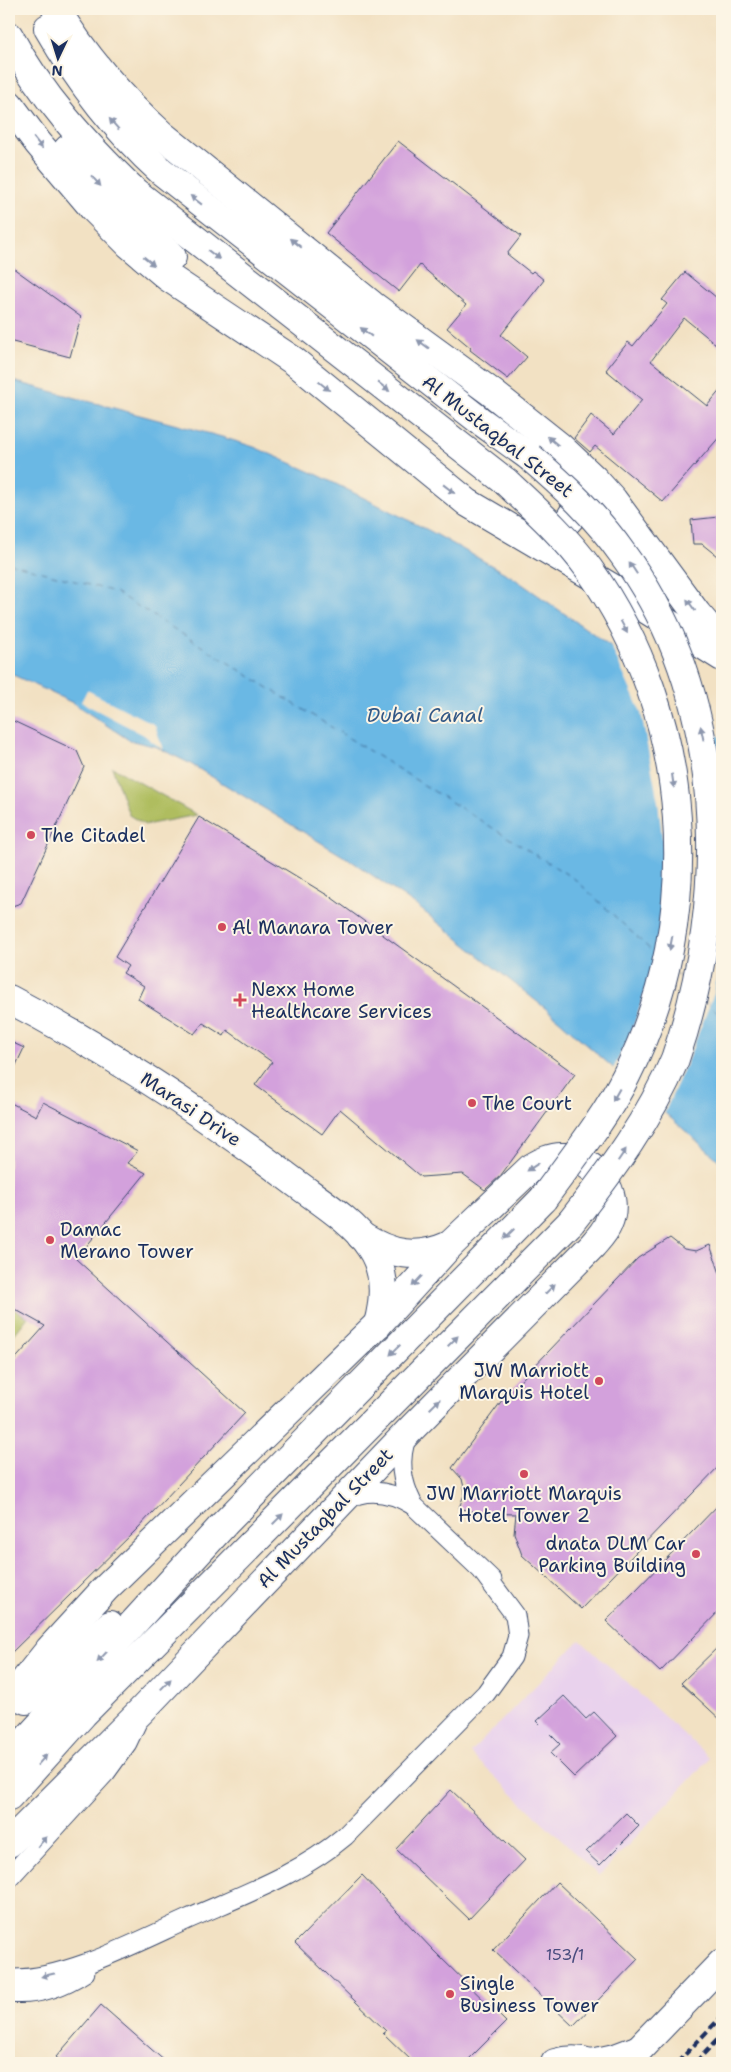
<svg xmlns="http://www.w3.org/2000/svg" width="731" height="2072" viewBox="0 0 731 2072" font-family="'Shantell Sans',sans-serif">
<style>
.built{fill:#e9d2ed}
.green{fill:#afbd5f;stroke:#65765e}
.water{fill:#6ab8e4;stroke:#4274a1}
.pier{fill:#f2e1c3}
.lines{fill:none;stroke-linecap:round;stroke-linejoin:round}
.ferry{stroke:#335886;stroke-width:1;stroke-dasharray:6 5;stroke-linecap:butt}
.building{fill:#d3a1dc}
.street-casing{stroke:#3b4a6d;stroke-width:21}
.secondary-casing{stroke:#3b4a6d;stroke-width:30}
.street{stroke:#fff;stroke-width:19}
.secondary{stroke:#fff;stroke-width:28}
.rail{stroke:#1b2f5e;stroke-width:4;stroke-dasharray:8 4;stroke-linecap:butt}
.secondary-bridge-casing{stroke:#3b4a6d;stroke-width:30;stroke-linecap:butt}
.secondary-bridge{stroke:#fff;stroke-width:28}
.oneway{fill:#8d97ae}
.poi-dot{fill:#d1495b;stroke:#fcf5e5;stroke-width:2}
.labels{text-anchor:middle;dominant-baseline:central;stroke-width:4;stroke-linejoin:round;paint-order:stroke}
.number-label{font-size:16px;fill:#494c7e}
.street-label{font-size:19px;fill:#1b2f5e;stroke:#fcf5e5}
.poi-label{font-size:19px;fill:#1b2f5e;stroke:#fcf5e5;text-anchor:start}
.water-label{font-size:20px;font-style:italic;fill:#335886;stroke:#fcf5e5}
</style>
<rect width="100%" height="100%" fill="#fcf5e5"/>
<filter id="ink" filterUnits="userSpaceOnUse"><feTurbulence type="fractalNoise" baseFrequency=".02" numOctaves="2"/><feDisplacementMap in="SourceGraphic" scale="10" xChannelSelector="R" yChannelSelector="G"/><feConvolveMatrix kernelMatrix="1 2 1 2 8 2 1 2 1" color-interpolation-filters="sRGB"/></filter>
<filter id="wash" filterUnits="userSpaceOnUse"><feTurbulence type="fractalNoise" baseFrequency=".0096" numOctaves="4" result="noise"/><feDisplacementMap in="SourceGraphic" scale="20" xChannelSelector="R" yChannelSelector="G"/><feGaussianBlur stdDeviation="1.12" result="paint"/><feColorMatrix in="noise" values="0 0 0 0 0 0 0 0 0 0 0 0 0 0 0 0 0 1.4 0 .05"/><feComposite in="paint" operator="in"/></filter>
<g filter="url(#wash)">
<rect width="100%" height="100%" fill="#f2e1c3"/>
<polygon class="built" points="580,1640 710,1758 599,1876 470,1753"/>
<g class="green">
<polygon points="112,767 197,815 145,825 129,815"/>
<polygon points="9,1307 28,1317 9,1341"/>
</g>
<polygon class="water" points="9,380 222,437 254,447 318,475 430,531 512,577 625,656 722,739 722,1163 545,1008 417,906 353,862 189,763 157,747 129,740 73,703 9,673"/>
<g class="pier">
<polygon points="609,642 627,655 713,728 722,782 722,946 714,994 689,1057 664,1114 613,1069 630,1036 649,980 661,922 665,863 658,802 641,713"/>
<polygon points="87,690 155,725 163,750 144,735 81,702"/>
</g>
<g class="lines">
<g class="ferry">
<polyline points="9,563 115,592 576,880 655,954"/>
<polyline points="676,974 682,979"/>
<polyline points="705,1001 722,1016"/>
</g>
</g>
<g id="blocks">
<g class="building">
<polygon points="398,141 521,236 507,254 531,273 533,271 544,280 501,335 527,357 508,379 470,350 471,348 447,328 466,305 420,265 399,292 326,233"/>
<polygon points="9,265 81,317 70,357 9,341"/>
<polygon points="685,272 722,302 722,349 684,318 651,361 707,406 722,388 722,434 663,502 595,446 590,452 574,438 591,415 614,434 642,400 606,370 628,342 633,346 667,304 662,300"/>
<polygon points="718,517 722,558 722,560 702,544 693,544 691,520"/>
<polygon points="9,719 77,751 84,767 21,903 9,907"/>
<polygon points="199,817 332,898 575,1074 501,1175 485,1190 463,1174 421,1177 340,1109 322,1134 255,1085 272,1062 227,1030 224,1036 203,1023 194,1034 138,999 144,986 123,973 128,966 115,957"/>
<polygon points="9,1041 24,1048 9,1080"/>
<polygon points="9,1102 36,1116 43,1102 138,1151 127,1163 146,1173 76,1259 245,1413 138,1528 9,1655 9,1366 45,1326 9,1306"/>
<polygon points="670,1238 684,1249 696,1251 710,1245 722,1279 722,1463 581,1609 522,1555 514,1533 516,1514 478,1513 459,1508 465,1492 462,1479 452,1468 503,1399 638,1258"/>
<polygon points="722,1501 722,1608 660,1672 606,1621"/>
<polygon points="722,1643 722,1721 681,1683"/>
<polygon points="564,1696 586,1719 594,1712 617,1736 574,1777 550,1753 560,1744 537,1721"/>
<polygon points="451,1790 525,1860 469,1919 396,1849"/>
<polygon points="626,1813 639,1826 600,1865 586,1852"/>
<polygon points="362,1875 433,1950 506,2022 465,2063 414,2063 383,2033 386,2031 295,1943"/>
<polygon points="557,1882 638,1959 573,2026 493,1950"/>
<polygon points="101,2005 167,2063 63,2063 56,2057"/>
</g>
</g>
</g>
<g filter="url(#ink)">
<use href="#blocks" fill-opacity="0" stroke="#3b4a6d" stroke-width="1"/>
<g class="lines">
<defs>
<g id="street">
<path d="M407,1435C398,1460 401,1481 413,1505"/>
<path d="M346,1499C369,1487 392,1492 413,1505L492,1580"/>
<polyline points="9,1878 106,1772 127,1743 136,1724"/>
<path d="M9,1979C64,1981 137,1942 188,1919C242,1895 299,1875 345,1836L486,1693L512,1657L518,1636L515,1615L483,1572"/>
<path d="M9,1993C37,1996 62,1987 85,1972"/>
</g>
<g id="secondary">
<path d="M56,9C85,57 120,97 162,135L372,305L491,392L559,446L594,479L613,500L697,614L722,643"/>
<path d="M48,28C79,82 115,129 161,171L479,420L530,457"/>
<path d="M9,36C41,96 86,145 135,192L506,482"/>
<polyline points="9,104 38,143 93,208 129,244 168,277 294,361 468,503 614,589 722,657"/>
<polyline points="68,149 111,199 172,257"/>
<path d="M534,535C567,533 580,512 581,481"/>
<path d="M9,999C109,1051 203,1113 293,1181C318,1200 353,1221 370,1247C386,1270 385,1298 378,1324"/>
<path d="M361,1236C392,1255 416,1260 450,1245"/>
<path d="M9,1700L49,1650L105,1589L378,1324L450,1245L531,1168C541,1162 552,1156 564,1157C595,1159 622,1193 608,1224C605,1232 598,1239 592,1246L409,1431L141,1711L9,1843"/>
<polyline points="26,1700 110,1625"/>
<polyline points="9,1759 225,1523 543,1199"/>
<polyline points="9,1796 83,1714 571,1222"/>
<path d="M555,2063C568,2059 578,2059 591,2063"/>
<polyline points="592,2063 615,2058 639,2049"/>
<polyline points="628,2063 639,2049 722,1963"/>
</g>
</defs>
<use href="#street" class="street-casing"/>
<use href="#secondary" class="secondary-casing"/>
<use href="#street" class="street"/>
<use href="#secondary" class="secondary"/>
<g class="rail">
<polyline points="677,2063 722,2016"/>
<polyline points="695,2063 722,2035"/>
</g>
<defs>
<g id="secondary-bridge">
<path d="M530,457C564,486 596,516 622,553C728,697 731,896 675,1059C650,1119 611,1171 571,1222"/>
<path d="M506,482C535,509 566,537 589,569C693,715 707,916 626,1076C604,1120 572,1159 543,1199"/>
</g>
</defs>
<use href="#secondary-bridge" class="secondary-bridge-casing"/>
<use href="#secondary-bridge" class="secondary-bridge"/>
</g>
<defs><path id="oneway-solid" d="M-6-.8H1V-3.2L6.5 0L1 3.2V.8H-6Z" transform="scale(1.25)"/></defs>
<g class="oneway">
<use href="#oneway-solid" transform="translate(114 124) rotate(-131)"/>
<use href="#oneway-solid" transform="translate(38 143) rotate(51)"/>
<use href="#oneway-solid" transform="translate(96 181) rotate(48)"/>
<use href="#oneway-solid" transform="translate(196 200) rotate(-142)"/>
<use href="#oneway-solid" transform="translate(296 243) rotate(-140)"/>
<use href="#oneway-solid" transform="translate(214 255) rotate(38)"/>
<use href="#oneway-solid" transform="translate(149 261) rotate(40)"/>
<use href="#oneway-solid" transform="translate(366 332) rotate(-142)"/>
<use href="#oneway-solid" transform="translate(423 344) rotate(-144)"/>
<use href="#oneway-solid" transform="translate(324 386) rotate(39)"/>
<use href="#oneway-solid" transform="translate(384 387) rotate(38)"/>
<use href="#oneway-solid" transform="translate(553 441) rotate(-140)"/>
<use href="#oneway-solid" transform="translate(449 489) rotate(38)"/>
<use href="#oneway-solid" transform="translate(633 568) rotate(-123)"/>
<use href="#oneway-solid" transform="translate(691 605) rotate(-126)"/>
<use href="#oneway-solid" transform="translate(624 627) rotate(62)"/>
<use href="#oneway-solid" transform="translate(702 733) rotate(-102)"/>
<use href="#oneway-solid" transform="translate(673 781) rotate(82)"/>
<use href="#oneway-solid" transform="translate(671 943) rotate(101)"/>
<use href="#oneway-solid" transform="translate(616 1095) rotate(119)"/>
<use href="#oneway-solid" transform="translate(622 1155) rotate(-56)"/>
<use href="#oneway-solid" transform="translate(533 1167) rotate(146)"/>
<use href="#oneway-solid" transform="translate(509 1234) rotate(135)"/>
<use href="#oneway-solid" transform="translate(417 1281) rotate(133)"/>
<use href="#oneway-solid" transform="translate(550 1289) rotate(-45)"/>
<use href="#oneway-solid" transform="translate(453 1341) rotate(-45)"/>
<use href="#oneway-solid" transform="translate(395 1350) rotate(135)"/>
<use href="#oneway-solid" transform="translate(435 1404) rotate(-45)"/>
<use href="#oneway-solid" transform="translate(278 1519) rotate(-45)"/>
<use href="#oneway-solid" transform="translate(102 1657) rotate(133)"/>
<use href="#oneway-solid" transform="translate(166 1684) rotate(-46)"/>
<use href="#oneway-solid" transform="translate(42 1760) rotate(-48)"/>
<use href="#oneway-solid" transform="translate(42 1842) rotate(-47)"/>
<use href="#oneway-solid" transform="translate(48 1975) rotate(166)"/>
</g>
</g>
<g class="poi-dot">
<circle cx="31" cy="835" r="5"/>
<circle cx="222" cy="927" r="5"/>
<path d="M237.5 992.5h5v5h5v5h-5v5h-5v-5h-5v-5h5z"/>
<circle cx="472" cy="1103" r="5"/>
<circle cx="50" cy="1240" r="5"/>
<circle cx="599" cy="1381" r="5"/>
<circle cx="524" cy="1474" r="5"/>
<circle cx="696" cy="1554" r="5"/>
<circle cx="450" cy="1994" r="5"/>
</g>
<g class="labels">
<g class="number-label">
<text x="565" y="1954">153/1</text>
</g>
<g class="street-label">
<text transform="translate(498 436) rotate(38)">Al Mustaqbal Street</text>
<text transform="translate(191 1109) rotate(34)">Marasi Drive</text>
<text transform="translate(325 1518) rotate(-46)">Al Mustaqbal Street</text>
</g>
<g class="poi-label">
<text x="41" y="835">The Citadel</text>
<text x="232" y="927">Al Manara Tower</text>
<text x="251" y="989">Nexx Home<tspan x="251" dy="22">Healthcare Services</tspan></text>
<text x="482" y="1103">The Court</text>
<text x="60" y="1229">Damac<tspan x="60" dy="22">Merano Tower</tspan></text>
<text x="589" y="1370" text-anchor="end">JW Marriott<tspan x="589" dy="22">Marquis Hotel</tspan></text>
<text x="524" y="1493" text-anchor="middle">JW Marriott Marquis<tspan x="524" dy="22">Hotel Tower 2</tspan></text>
<text x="686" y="1543" text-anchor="end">dnata DLM Car<tspan x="686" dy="22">Parking Building</tspan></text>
<text x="460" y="1983">Single<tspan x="460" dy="22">Business Tower</tspan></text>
</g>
<g class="water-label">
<text x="425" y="715">Dubai Canal</text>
</g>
</g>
<rect width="731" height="2072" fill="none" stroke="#fcf5e5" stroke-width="30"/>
<g transform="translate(58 58) rotate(184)" stroke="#fcf5e5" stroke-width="4" paint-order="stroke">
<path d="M0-4L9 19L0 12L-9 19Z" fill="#1b2f5e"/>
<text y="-8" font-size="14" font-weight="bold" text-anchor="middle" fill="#1b2f5e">N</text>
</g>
</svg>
